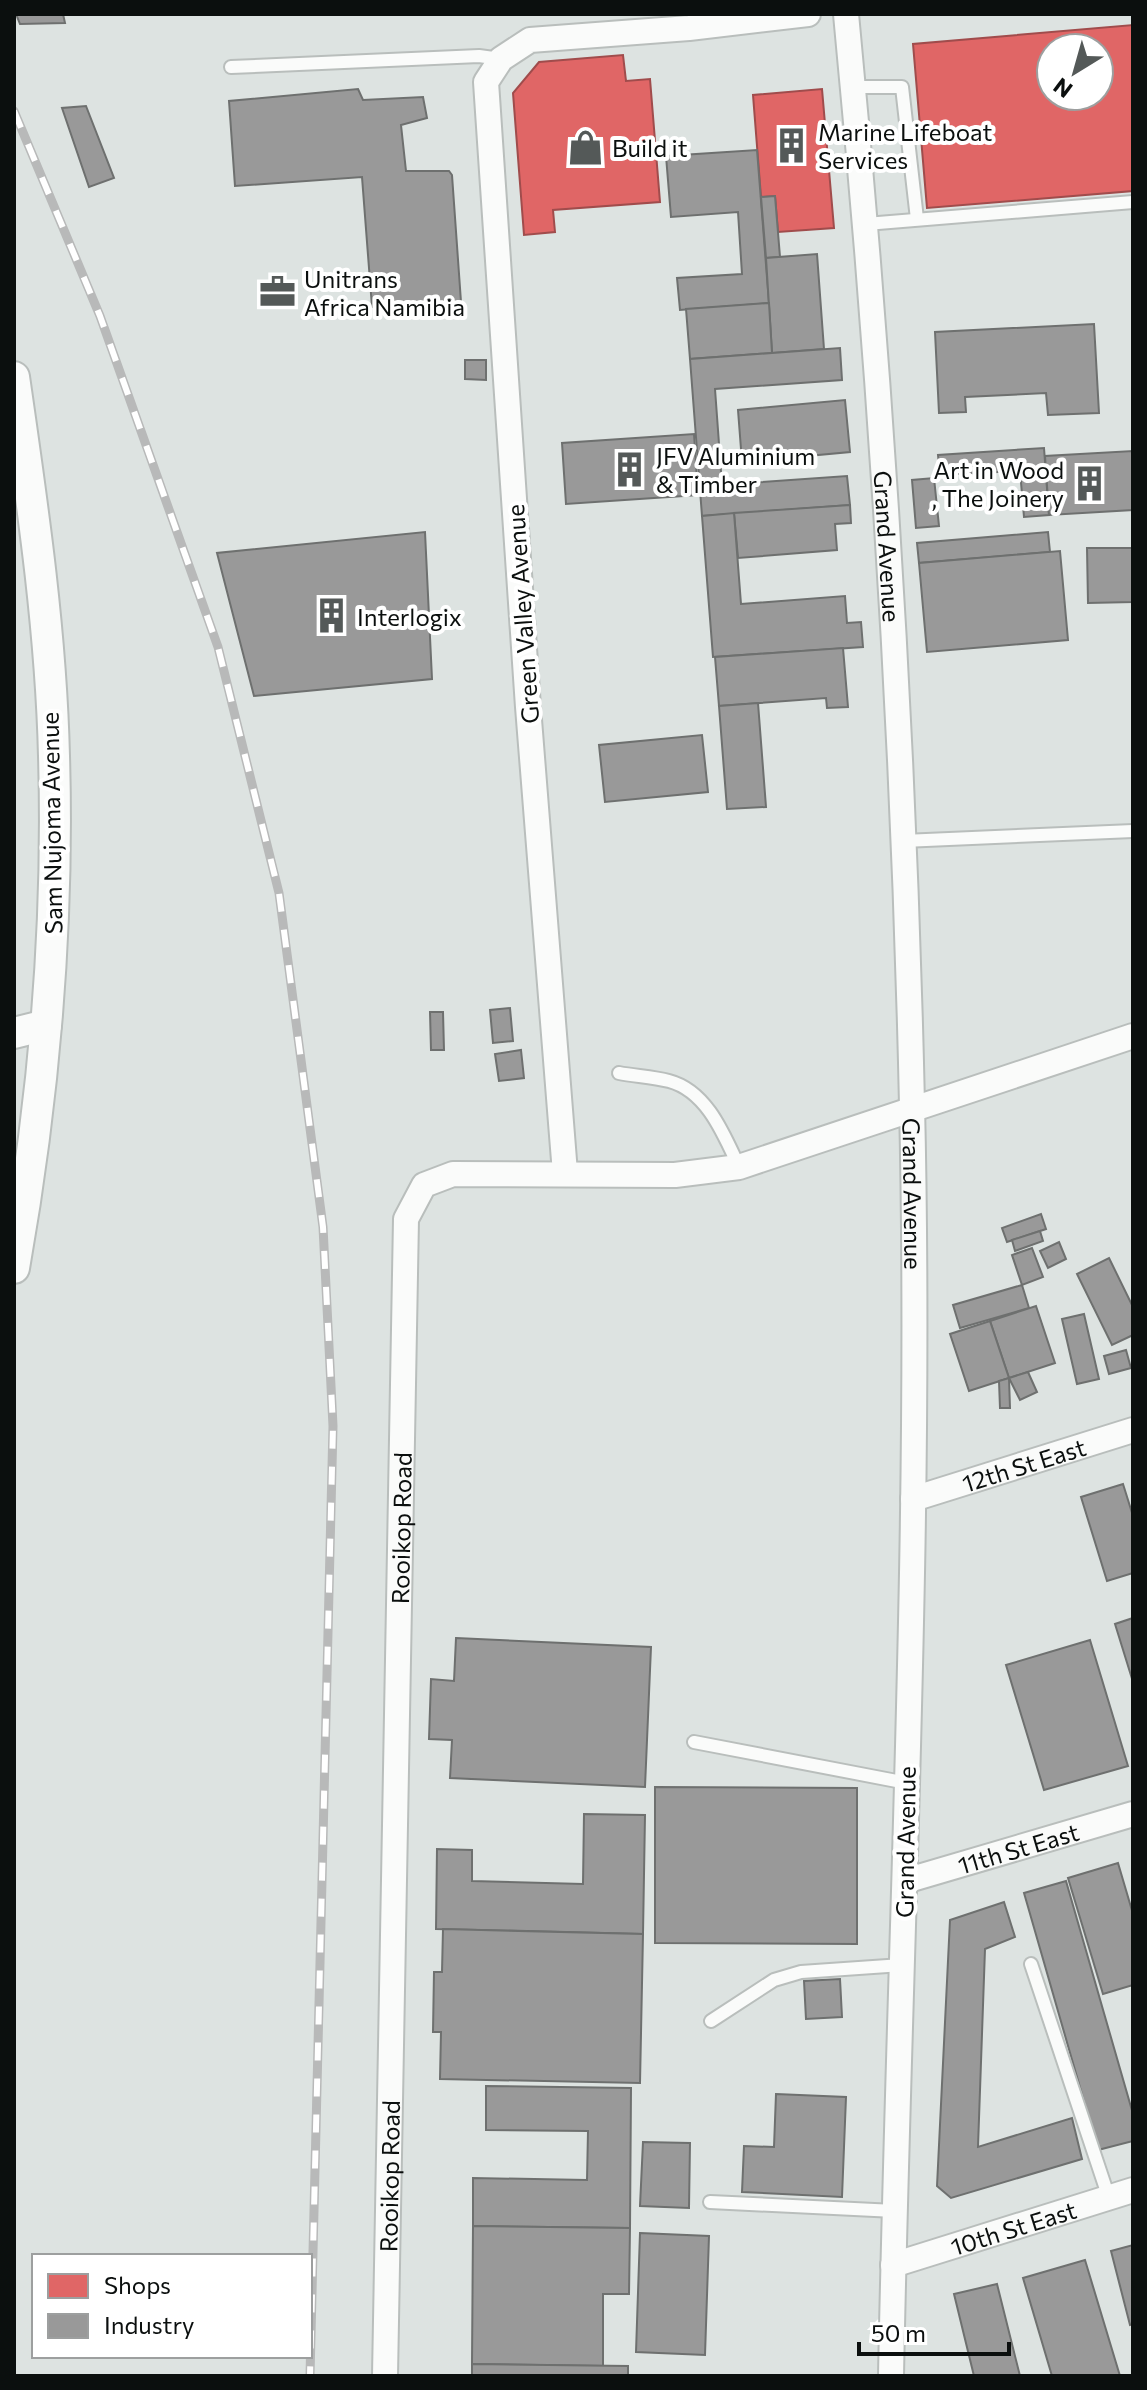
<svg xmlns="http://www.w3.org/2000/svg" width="1147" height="2390" viewBox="0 0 1147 2390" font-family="Commissioner,sans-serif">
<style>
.shops{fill:#e06666;stroke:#a04c4c;stroke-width:2;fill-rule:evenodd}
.industry{fill:#999;stroke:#6e706f;stroke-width:2}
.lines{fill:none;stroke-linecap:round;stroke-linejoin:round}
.service-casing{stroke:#b9bebc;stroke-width:16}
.minor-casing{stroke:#b9bebc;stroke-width:28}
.tertiary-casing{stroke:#b9bebc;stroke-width:34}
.service{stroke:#fafbfa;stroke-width:12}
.minor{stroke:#fafbfa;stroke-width:24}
.tertiary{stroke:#fafbfa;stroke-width:30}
.rail-casing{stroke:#b8b9b9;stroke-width:9}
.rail{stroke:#fff;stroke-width:6;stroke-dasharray:18;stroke-linecap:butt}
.labels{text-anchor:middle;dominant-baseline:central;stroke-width:8;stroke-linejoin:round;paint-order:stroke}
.poi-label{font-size:24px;fill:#0b0f0e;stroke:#fff;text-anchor:start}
.street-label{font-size:24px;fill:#0b0f0e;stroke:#fff}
</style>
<rect width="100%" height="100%" fill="#dde3e1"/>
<g class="shops">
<path d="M1133,25V191L927,208L913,44ZM1051,48H1099V96H1051Z"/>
<polygon points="623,55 626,81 650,79 660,202 553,210 555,232 524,235 513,93 539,62"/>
<polygon points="822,89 834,228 778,232 775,196 761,197 753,95"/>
</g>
<g class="industry">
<polygon points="16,14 63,14 65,23 20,24"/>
<polygon points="358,89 363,100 423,97 427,118 401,125 406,171 449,171 452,175 461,302 372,307 362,177 235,186 229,101"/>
<polygon points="86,106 114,178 89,187 62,108"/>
<polygon points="757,150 769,303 680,310 677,278 742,274 738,212 671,217 666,156"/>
<polygon points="775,196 780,257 766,258 761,197"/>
<polygon points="817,254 824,349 772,353 766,258"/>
<polygon points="769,303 772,353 690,359 686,309"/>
<polygon points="1094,324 1099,413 1048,415 1046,393 965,397 966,412 939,413 935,332"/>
<polygon points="840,348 842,380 715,389 722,485 847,476 850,505 702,516 690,359"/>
<polygon points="465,360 486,360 486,380 465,379"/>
<polygon points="845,400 850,452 742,462 738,410"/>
<polygon points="694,434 698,495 566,504 562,443"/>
<polygon points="1044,448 1049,515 1024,517 1020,471 940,475 938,455"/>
<polygon points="1133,451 1133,510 1049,515 1045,456"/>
<polygon points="934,478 939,526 916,528 912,480"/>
<polygon points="850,505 851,523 835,524 837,550 738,558 734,513"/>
<polygon points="734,513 741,604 845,596 847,623 861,622 863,647 713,657 702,516"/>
<polygon points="425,532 432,679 254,696 217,553"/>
<polygon points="1048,532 1050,552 919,563 917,543"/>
<polygon points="1087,548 1133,548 1133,602 1088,603"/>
<polygon points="1060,551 1068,640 927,652 919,563"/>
<polygon points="843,648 848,707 827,708 826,698 719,706 715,657"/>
<polygon points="758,703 766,807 727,809 719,706"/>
<polygon points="702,735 708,792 605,802 599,745"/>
<polygon points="510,1008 513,1041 493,1043 490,1010"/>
<polygon points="430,1012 443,1012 444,1050 431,1050"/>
<polygon points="521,1050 524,1078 499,1081 495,1054"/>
<polygon points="1041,1214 1046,1229 1007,1242 1002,1228"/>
<polygon points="1040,1231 1043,1241 1015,1251 1012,1240"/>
<polygon points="1059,1242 1066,1259 1048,1268 1040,1251"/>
<polygon points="1032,1248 1043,1277 1022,1285 1012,1255"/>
<polygon points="1109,1258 1133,1307 1133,1335 1112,1345 1077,1274"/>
<polygon points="1022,1285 1029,1308 960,1328 953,1305"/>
<polygon points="1036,1306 1055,1363 1009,1378 990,1321"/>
<polygon points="1084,1314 1099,1379 1077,1384 1062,1319"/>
<polygon points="990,1321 1009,1378 969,1391 950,1334"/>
<polygon points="1126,1350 1131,1368 1109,1374 1104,1356"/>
<polygon points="1028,1372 1037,1392 1020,1400 1009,1378"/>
<polygon points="1009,1378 1010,1408 1000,1408 999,1381"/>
<polygon points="1123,1484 1133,1516 1133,1573 1107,1581 1081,1497"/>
<polygon points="1133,1618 1133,1682 1115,1624"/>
<polygon points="456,1638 651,1647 645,1787 450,1778 452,1740 429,1739 431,1679 454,1681"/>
<polygon points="1090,1640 1128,1766 1044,1790 1006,1665"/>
<polygon points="655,1787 857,1788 857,1944 655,1943"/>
<polygon points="584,1814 645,1815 643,1934 436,1929 437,1849 472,1850 472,1881 583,1884"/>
<polygon points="1118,1863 1133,1914 1133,1985 1103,1994 1068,1878"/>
<polygon points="1066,1881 1133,2114 1133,2141 1098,2150 1024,1893"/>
<polygon points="1004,1902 1015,1937 985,1949 978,2147 1072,2118 1082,2159 951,2198 937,2186 950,1920"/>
<polygon points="443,1929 643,1934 640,2083 440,2079 441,2032 433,2032 434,1972 442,1972"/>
<polygon points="840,1979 842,2017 806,2019 804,1981"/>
<polygon points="486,2086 631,2088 630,2228 473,2226 473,2178 587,2180 588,2131 486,2130"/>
<polygon points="776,2094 846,2097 842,2197 742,2192 744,2146 774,2147"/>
<polygon points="643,2142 690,2143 689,2208 640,2206"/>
<polygon points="473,2226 630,2228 629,2294 603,2294 603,2366 472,2364"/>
<polygon points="640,2233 709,2236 705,2355 636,2352"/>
<polygon points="1133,2245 1133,2324 1130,2325 1111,2251"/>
<polygon points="1085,2260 1120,2376 1052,2376 1023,2278"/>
<polygon points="997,2284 1020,2376 974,2376 954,2294"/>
<polygon points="472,2364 628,2366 628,2376 472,2376"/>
</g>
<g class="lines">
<defs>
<g id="service">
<polyline points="231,67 479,56 501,59"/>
<polyline points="853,87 902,87 917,219"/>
<polyline points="866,224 1133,202"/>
<polyline points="903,841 1133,831"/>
<path d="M619,1073C635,1076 653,1077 669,1081C707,1091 724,1135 739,1167"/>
<polyline points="694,1742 907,1783"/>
<polyline points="1031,1964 1109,2198"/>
<polyline points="711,2021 774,1980 801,1972 902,1965"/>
<polyline points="710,2202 895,2211"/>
</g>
<g id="minor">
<path id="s1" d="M846,14C881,377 904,740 912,1105C922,1529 899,1952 891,2376"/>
<polyline points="565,1173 528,707 486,82 501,59 530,40 689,28 808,14"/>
<path id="s2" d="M913,1499L1133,1430"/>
<path id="s3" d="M905,1881L1133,1814"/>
<path id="s4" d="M893,2265L1133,2190"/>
<path id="s5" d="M385,2376L406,1219L424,1185L453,1174L675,1175L739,1167L1133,1036"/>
</g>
<g id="tertiary">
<path d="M14,377C32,502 51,629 54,756C59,928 44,1099 14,1268"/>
<polyline points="14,1033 46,1025"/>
</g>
</defs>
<use href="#service" class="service-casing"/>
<use href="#minor" class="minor-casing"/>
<use href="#tertiary" class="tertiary-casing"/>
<use href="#service" class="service"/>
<use href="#minor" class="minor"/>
<use href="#tertiary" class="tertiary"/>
<defs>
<polyline id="rail" points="14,111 100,316 218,647 279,893 323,1227 333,1426 310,2376"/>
</defs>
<use href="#rail" class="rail-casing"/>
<use href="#rail" class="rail"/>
</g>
<defs>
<symbol id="building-bare" viewBox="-9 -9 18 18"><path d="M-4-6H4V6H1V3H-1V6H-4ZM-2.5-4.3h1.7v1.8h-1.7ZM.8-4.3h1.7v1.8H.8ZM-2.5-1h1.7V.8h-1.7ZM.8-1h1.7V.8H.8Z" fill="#545958" stroke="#fff" stroke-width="2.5" paint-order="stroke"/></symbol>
<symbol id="shop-bare" viewBox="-9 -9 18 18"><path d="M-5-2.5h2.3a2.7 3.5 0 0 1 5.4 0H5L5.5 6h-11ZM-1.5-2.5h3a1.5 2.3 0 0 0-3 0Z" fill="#545958" stroke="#fff" stroke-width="2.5" paint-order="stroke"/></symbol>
<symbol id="office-bare" viewBox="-9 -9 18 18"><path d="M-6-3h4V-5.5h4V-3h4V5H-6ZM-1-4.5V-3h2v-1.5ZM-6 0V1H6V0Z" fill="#545958" stroke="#fff" stroke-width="2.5" paint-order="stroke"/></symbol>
</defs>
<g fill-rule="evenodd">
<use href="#building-bare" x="766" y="120" width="51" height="51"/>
<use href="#shop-bare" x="560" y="122" width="51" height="51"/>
<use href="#office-bare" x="252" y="266" width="51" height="51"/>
<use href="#building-bare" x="604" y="444" width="51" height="51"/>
<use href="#building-bare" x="1064" y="458" width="51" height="51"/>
<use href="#building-bare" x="306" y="590" width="51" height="51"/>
</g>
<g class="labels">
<g class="poi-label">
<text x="818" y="131">Marine Lifeboat<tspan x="818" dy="28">Services</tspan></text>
<text x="612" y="147">Build it</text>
<text x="304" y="278">Unitrans<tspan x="304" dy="28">Africa Namibia</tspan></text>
<text x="656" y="455">JFV Aluminium<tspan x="656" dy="28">&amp; Timber</tspan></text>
<text x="1064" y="469" text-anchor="end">Art in Wood<tspan x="1064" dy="28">, The Joinery</tspan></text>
<text x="357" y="616">Interlogix</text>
</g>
<g class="street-label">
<text stroke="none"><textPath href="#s1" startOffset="534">Grand Avenue</textPath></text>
<text transform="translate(522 614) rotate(-94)">Green Valley Avenue</text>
<text transform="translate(51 823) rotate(-91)">Sam Nujoma Avenue</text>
<text stroke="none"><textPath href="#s1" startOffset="1182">Grand Avenue</textPath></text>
<text stroke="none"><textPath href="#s2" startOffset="116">12th St East</textPath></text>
<text stroke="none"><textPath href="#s5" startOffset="848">Rooikop Road</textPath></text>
<text transform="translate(905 1842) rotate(-89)">Grand Avenue</text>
<text stroke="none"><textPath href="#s3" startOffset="118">11th St East</textPath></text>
<text stroke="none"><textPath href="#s5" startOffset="200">Rooikop Road</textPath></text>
<text stroke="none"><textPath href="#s4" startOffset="126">10th St East</textPath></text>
</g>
</g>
<rect width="1147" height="2390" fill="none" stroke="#0b0f0e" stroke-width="32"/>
<rect x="32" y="2254" width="280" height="104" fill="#ffffff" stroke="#9d9f9f" stroke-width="2"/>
<rect x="48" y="2274" width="40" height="24" fill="#e06666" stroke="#9d9f9f" stroke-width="2"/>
<text x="104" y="2294" font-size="24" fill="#0b0f0e">Shops</text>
<rect x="48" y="2314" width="40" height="24" fill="#999999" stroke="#9d9f9f" stroke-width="2"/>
<text x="104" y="2334" font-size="24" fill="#0b0f0e">Industry</text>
<g transform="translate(1075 72) rotate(217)"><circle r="38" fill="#ffffff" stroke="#9d9f9f" stroke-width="2"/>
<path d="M0-6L14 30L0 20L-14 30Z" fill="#545958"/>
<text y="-12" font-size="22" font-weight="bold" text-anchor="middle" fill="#0b0f0e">N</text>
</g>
<path d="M859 2342v12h150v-12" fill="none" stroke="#0b0f0e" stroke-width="4"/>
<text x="871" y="2342" font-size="24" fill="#0b0f0e" stroke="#ffffff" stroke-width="6" paint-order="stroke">50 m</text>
</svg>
